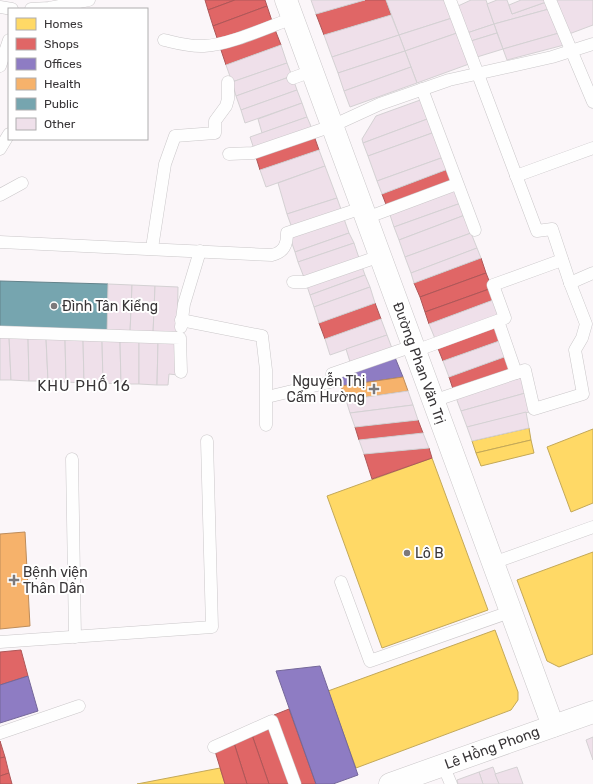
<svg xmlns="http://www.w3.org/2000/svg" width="593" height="784" viewBox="0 0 593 784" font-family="Rubik,sans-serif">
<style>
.homes{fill:#ffd966;stroke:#c3a858}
.shops{fill:#e06666;stroke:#ae5758}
.offices{fill:#8e7cc3;stroke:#746799}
.health{fill:#f6b26b;stroke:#bd8c5b}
.public{fill:#76a5af;stroke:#63838b}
.building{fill:#efe0ea;stroke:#d4d1d3}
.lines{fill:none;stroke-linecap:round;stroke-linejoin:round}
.service-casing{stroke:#cac7c9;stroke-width:13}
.minor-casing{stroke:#cac7c9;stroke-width:23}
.tertiary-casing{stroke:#cac7c9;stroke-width:23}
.service{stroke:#fefefe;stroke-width:12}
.minor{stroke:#fefefe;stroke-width:22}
.tertiary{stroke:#fefefe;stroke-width:22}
.poi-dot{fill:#7c797b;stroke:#fff;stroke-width:1.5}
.labels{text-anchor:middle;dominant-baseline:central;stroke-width:4;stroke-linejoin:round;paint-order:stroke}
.poi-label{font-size:14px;fill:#383537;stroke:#fff;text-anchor:start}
.street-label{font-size:14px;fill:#383537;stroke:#fff}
.neighbourhood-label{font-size:15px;letter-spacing:1px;fill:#383537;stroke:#fff}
</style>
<rect width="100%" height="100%" fill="#fbf6f9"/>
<g class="homes">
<polygon points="529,428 531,440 476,453 472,441"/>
<polygon points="593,429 593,503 571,512 547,447"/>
<polygon points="531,440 534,453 481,466 476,453"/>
<polygon points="432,458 488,610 382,648 327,496"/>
<polygon points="593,552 593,654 559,667 547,661 517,580"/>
<polygon points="495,630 518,692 518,700 511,710 356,768 328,691"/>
<polygon points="220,768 225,784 137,784"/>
</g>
<g class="shops">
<polygon points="205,0 235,0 208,10"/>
<polygon points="235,0 265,0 267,6 213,26 208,10"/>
<polygon points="365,0 386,0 391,15 324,35 316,14"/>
<polygon points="267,6 272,21 218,41 213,26"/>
<polygon points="274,27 281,45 226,65 220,47"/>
<polygon points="313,133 319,150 260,170 255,154"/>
<polygon points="448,169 453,182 387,207 382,194"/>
<polygon points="481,258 486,273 420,297 414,283"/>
<polygon points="486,273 492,288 425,312 420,297"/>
<polygon points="492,288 496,299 429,324 425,312"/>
<polygon points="375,303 381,319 325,339 319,323"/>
<polygon points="496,324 502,340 443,361 437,346"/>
<polygon points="507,356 513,372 454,392 449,377"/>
<polygon points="418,420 423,433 359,440 355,427"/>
<polygon points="429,448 432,458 372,479 364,454"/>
<polygon points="21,650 28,676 0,685 0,652"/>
<polygon points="289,709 316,784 298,784 274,715"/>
<polygon points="271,727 291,784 269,784 252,735"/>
<polygon points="252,735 269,784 247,784 234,743"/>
<polygon points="0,741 5,757 0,758"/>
<polygon points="234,743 247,784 225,784 215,751"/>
<polygon points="5,757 9,773 0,776 0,758"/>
<polygon points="9,773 12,784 0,784 0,776"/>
</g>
<g class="offices">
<polygon points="394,355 403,377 341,386 337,374"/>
<polygon points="320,666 358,775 333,784 316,784 276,671"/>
<polygon points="28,676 38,711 0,723 0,685"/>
</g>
<g class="health">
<polygon points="403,377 408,391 346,400 341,386"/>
<polygon points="25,532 30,626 0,629 0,534"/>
</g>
<polygon class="public" points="0,281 108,284 107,332 0,328"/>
<g class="building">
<polygon points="311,0 365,0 316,14"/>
<polygon points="386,0 445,0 452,18 399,35"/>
<polygon points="471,0 486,0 494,24 467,33 458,6"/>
<polygon points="497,0 507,0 512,14 546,2 549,9 494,24 487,4"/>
<polygon points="521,0 545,0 546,2 512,14 509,5"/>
<polygon points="555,0 593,0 593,25 569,34"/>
<polygon points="549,9 559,33 503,49 494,24"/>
<polygon points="391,15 399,35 332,57 324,35"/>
<polygon points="452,18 457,33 405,51 399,35"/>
<polygon points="494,24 497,33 471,41 467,33"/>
<polygon points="457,33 469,64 417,83 405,51"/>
<polygon points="497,33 503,49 477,57 471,41"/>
<polygon points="559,33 564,45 507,60 503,49"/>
<polygon points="399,35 405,51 338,73 332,57"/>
<polygon points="281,45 287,63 232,82 226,65"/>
<polygon points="405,51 411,67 344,91 338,73"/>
<polygon points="287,63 292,76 236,96 232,82"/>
<polygon points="411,67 417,83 350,107 344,91"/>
<polygon points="292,76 297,90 241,110 236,96"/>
<polygon points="297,90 302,103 245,123 241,110"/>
<polygon points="423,99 430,118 363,143 362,139 376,116"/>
<polygon points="302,103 307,117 262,133 258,119"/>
<polygon points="307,117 313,131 255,152 250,137"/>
<polygon points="430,118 435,132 368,156 363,143"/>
<polygon points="435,132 444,157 377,181 368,156"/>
<polygon points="319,150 325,166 266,187 260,170"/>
<polygon points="444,157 448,169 382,194 377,181"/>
<polygon points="325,166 337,198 287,214 278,183"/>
<polygon points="455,188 461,203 394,227 389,212"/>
<polygon points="337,198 342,212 292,228 287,214"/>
<polygon points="461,203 465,215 399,240 394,227"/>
<polygon points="465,215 471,233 405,257 399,240"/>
<polygon points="343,216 349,233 295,252 289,235"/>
<polygon points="349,233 354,243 298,262 295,252"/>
<polygon points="471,233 477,248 411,273 405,257"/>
<polygon points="354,243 360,261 305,280 298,262"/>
<polygon points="477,248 481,258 414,283 411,273"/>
<polygon points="361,264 365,275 310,295 306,283"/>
<polygon points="365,275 370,287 314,307 310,295"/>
<polygon points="108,284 132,285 130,333 107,332"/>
<polygon points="132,285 155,286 153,334 130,333"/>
<polygon points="155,286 178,287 177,335 153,334"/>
<polygon points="370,287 375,303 319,323 314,307"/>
<polygon points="496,299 502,316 436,341 429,324"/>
<polygon points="381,319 387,335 330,355 325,339"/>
<polygon points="0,335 9,336 11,380 0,380"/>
<polygon points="387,335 393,351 351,365 346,349"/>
<polygon points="9,336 28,337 29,381 11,380"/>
<polygon points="28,337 46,338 48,381 29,381"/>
<polygon points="46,338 65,339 66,382 48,381"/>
<polygon points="65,339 83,339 84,383 66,382"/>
<polygon points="83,339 102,340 103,383 84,383"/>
<polygon points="102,340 120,341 121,384 103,383"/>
<polygon points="502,340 507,356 449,377 443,361"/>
<polygon points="120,341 139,342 139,384 121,384"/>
<polygon points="139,342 158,342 157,385 139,384"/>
<polygon points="158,342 179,343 178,375 169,374 168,385 157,385"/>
<polygon points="524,372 529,392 461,411 455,395"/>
<polygon points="408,391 413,405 350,413 346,400"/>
<polygon points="529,392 533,411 467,427 461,411"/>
<polygon points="413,405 418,420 355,427 350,413"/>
<polygon points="526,412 529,428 472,441 467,427"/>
<polygon points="423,433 429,448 364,454 359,440"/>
<polygon points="593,737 593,760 586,740"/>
<polygon points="493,767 499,784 483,784 479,772"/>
<polygon points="517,767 523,784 499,784 495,774"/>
<polygon points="479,772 483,784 458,784 457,780"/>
</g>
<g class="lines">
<defs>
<g id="service">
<polyline points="550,0 593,102"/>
<polyline points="0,7 12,9"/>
<polyline points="31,9 49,8 89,0"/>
<path d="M164,40C177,43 190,47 204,46C229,45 268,27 293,18"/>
<polyline points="0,66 9,40"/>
<polyline points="293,78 312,71"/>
<polyline points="422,89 475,230"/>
<polyline points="0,149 9,134"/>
<polyline points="229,154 253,153 332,126 380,104 449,80 552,57 593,44"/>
<polyline points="516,176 593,148"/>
<polyline points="0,195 22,183"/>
<polyline points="366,218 457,184"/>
<path d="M0,242L272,255C284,252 287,245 287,233L362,208"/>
<polyline points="152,248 165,164 175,136 215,133 215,121 226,106 228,99 228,82"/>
<polyline points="293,282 305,282 380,256"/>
<polyline points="570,283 593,273"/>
<polyline points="181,320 262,336 266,370 266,425"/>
<polyline points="498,321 516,373"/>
<polyline points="181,327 184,304 200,251"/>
<polyline points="0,332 180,338 181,372"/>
<polyline points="415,351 505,318 493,285 562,260"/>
<polyline points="267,397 334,381 332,374 413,346"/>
<polyline points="433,401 525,370 534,409 583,394 575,350 582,338 586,324 570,283 552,229 537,231 450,0"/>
<polyline points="72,459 75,637"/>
<polyline points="493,563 593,527"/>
<polyline points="341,582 370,661 510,612"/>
<polyline points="0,642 212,627 207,441"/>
<polyline points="0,733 79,706"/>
<polyline points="214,747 272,721 295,784"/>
<polyline points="443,765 451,784"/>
</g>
<polyline id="minor" points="286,0 553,726"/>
<polyline id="tertiary" points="390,784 593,712"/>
</defs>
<use href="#service" class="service-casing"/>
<use href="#minor" class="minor-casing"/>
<use href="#tertiary" class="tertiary-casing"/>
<use href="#service" class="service"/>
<use href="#minor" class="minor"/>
<use href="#tertiary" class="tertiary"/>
</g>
<g class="poi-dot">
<circle cx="54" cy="306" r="4"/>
<path d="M372 383h4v4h4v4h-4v4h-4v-4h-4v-4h4z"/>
<circle cx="407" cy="553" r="4"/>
<path d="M12 574h4v4h4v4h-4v4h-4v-4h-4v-4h4z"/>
</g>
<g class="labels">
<g class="poi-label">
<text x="62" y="306">Đình Tân Kiểng</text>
<text x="365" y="381" text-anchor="end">Nguyễn Thị<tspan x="365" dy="16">Cẩm Hường</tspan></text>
<text x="415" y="553">Lô B</text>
<text x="23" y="572">Bệnh viện<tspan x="23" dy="16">Thân Dân</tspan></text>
</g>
<g class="street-label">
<text transform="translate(419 363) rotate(70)">Đường Phan Văn Trị</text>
<text transform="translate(492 748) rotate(-20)">Lê Hồng Phong</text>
</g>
<g class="neighbourhood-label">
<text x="84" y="386">KHU PHỐ 16</text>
</g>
</g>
<rect x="8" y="8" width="140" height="132" fill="#ffffff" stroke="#afaeaf"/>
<rect x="16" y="18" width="20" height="12" fill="#ffd966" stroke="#afaeaf"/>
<text x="44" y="28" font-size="12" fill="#383537">Homes</text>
<rect x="16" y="38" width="20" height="12" fill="#e06666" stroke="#afaeaf"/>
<text x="44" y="48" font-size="12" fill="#383537">Shops</text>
<rect x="16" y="58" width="20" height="12" fill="#8e7cc3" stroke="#afaeaf"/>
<text x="44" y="68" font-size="12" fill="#383537">Offices</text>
<rect x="16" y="78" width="20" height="12" fill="#f6b26b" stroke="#afaeaf"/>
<text x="44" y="88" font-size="12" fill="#383537">Health</text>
<rect x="16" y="98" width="20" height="12" fill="#76a5af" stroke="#afaeaf"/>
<text x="44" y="108" font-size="12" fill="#383537">Public</text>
<rect x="16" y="118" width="20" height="12" fill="#efe0ea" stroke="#afaeaf"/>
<text x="44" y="128" font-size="12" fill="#383537">Other</text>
</svg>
